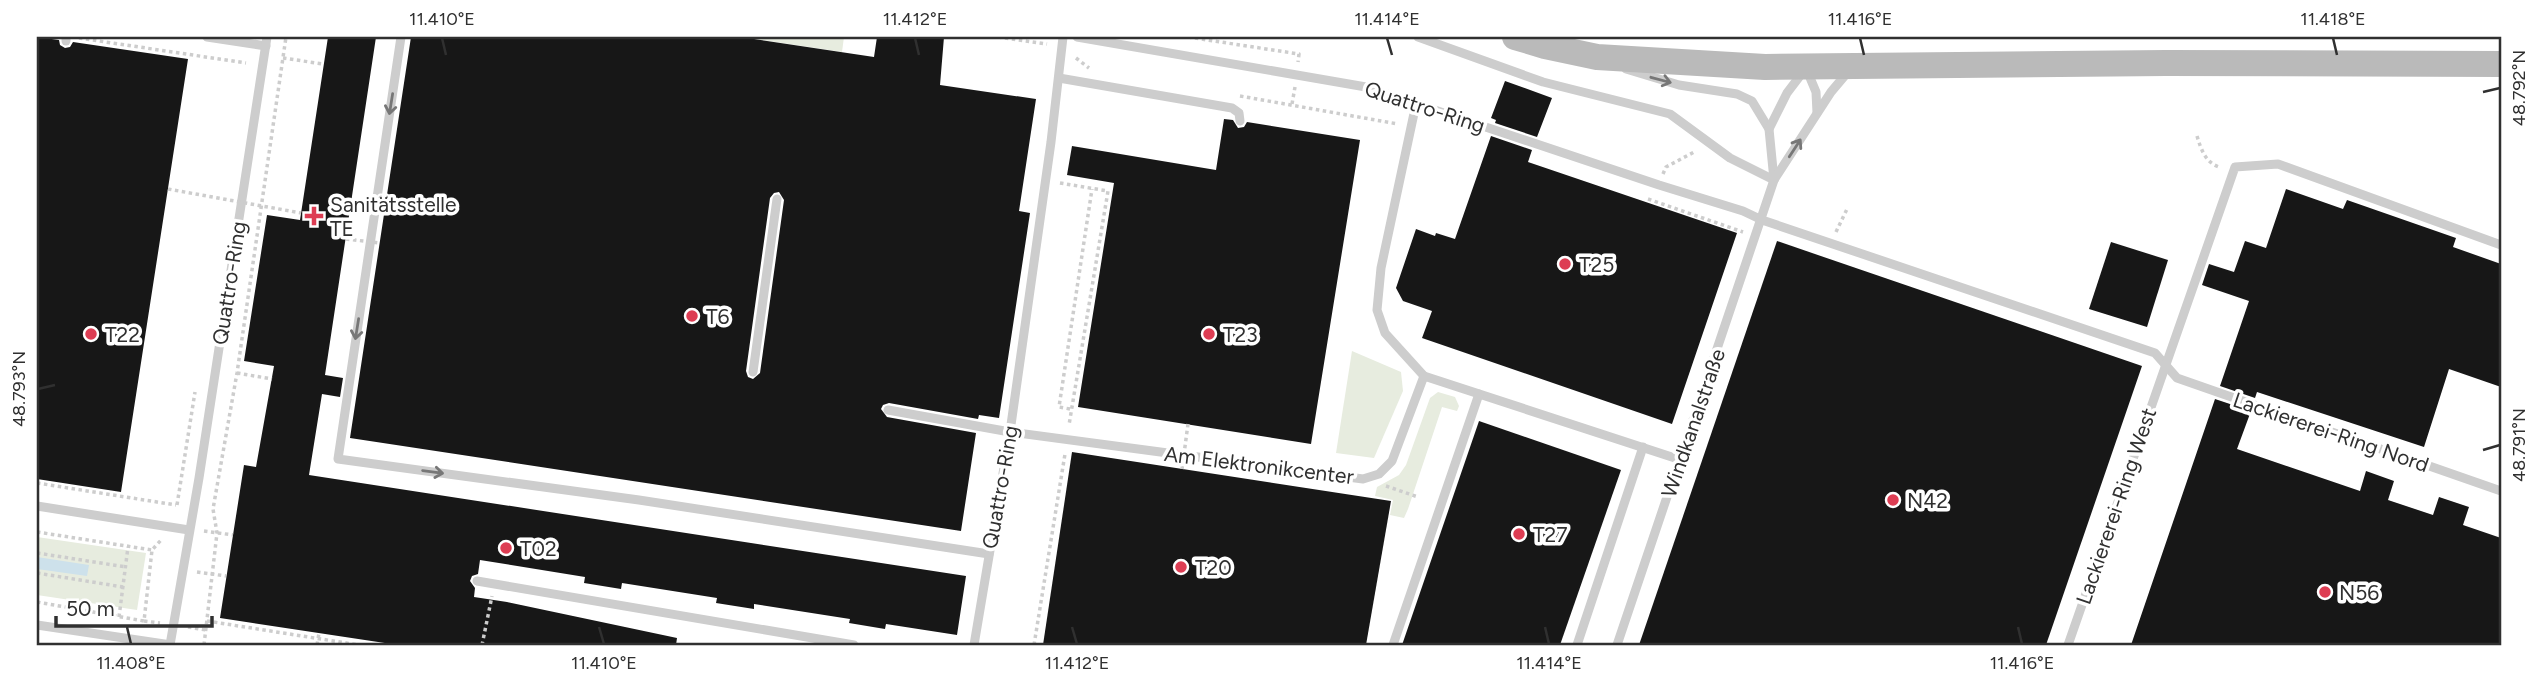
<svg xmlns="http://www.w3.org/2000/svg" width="2538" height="682" viewBox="0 0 2538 682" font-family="Figtree,sans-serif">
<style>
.green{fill:#e7ecdf}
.water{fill:#cde1eb}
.building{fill:#171717;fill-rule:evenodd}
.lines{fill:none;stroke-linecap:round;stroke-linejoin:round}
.path{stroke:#cdcdcd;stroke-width:3.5;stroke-dasharray:3.5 3.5;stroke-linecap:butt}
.lane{stroke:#cdcdcd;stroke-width:9}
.secondary{stroke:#bababa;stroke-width:26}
.path-bridge{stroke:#cdcdcd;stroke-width:3.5;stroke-dasharray:3.5 3.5;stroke-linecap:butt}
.oneway{stroke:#777}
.ticks{fill:none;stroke:#303030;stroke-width:2.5}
.poi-dot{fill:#dd3d53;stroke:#fff;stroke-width:2.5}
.labels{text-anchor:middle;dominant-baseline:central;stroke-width:7;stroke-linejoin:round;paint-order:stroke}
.street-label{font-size:21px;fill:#303030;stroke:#fff}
.poi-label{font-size:21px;fill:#303030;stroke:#fff;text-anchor:start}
.neatline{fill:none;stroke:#303030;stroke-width:2.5}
.ticks-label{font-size:18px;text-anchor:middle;fill:#303030}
</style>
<rect width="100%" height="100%" fill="#fff"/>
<g class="green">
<polygon points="741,37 844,37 842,52"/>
<polygon points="1352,351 1401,372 1403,391 1374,458 1336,453"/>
<polygon points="1438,392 1455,397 1459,406 1457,411 1442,407 1408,509 1404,518 1390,515 1393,500 1375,496 1377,487 1399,475 1406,465 1430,398"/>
<polygon points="37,537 146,553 137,610 37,595"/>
</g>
<polygon class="water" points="37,557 89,565 87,576 37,569"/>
<g class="building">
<polygon points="37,37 59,40 60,45 65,48 70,47 73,42 188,59 121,492 37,479"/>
<polygon points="328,37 376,37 325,375 343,378 340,397 322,394 309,475 966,576 957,635 886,624 885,629 849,623 850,619 754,604 754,609 716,603 717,598 622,583 621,589 584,583 585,577 480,560 478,574 472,576 470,581 475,588 474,597 507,602 677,638 676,645 398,645 220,618 244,465 256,467 274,366 244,361 267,215 300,220"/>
<path d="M411,37H741L874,57L877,37H944L940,85L1036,99L1019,211L1030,213L999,418L979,415L978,419L889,403L883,405L881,409L887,417L976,433L961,531L350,438ZM779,192L784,200L760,373L753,379L748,377L746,371L770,198L774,193Z"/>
<polygon points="1505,81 1552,98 1537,137 1495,123 1496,120 1491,118"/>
<polygon points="1224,119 1233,120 1238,128 1244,127 1247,122 1360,140 1311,444 1078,407 1114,183 1067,175 1072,146 1216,170"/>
<polygon points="1491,136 1532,150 1528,162 1737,233 1672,424 1422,338 1432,311 1403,301 1396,288 1416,229 1435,236 1436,233 1455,239"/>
<polygon points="2286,189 2343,209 2347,200 2456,238 2453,247 2501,264 2501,387 2449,369 2424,447 2257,392 2255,398 2220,386 2249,301 2202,285 2209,264 2234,272 2245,241 2266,248"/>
<polygon points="1777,241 2142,366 2046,645 1639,645"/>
<polygon points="2111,242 2168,260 2147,327 2089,309"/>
<polygon points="2215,399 2251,411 2237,449 2360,491 2366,471 2394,481 2388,500 2433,515 2439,497 2469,507 2463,525 2501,538 2501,645 2131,645"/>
<polygon points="1479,421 1621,470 1560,645 1402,645"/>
<polygon points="1072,452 1391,501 1366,645 1043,645"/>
</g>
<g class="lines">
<g class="path">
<polyline points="998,37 1047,44"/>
<polyline points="1188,37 1299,54 1298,62"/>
<polyline points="79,38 246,63"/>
<polyline points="283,58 323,64"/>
<polyline points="1076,58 1089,68"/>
<polyline points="1240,96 1398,124"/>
<polyline points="1292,104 1295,87"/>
<path d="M2197,136C2201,149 2205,162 2219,167"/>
<polyline points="1663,174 1666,167 1696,151"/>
<polyline points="1060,183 1108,191 1069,425"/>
<polyline points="1648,199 1743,232"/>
<polyline points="1836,232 1847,209"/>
<polyline points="237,373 272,379"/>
<polyline points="1070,409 1059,407 1092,189"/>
<polyline points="37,483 176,505"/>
<polyline points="1386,486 1418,497"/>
<polyline points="177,505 195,392"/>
<polyline points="204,531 233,535"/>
<polyline points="37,532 152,550"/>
<polyline points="37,553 126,567"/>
<polyline points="197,572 226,576"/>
<polyline points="37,573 123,587"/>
<polyline points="37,602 144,621 152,550 162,539"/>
<polyline points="119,617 128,547"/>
<polyline points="144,621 160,623"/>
<polyline points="207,621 359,645"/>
<polyline points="188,627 206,630"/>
<polyline points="204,645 217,533 213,509 237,373 286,37"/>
<polyline points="317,645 319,633"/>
<polyline points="482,645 492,596"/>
<polyline points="1034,645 1065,454"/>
</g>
<g class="lane">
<polyline points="207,37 266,46"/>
<polyline points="401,37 338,459 639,500 989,554"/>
<polyline points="1077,37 1366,87 1659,185 1743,211 1762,220 2155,353 2177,378 2501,491"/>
<polyline points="1418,37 1543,82 1670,114 1730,158 1774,180"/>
<polyline points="66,41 66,37"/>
<polyline points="1626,69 1679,85 1737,94 1752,101 1769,129 1774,180"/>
<polyline points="1059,78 1232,108 1239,113 1240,121"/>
<polyline points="1416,104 1381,268 1377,310 1385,333 1424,376"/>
<polyline points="1769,129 1787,93 1806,68 1816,92 1817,113"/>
<polyline points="753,372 777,199"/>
<polyline points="888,410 1010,432 1363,479 1379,474 1392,461 1424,376 1681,460"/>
<polyline points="37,506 189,530"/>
<polyline points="477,581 854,645"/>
<polyline points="37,625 171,645"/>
<polyline points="170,645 199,478 267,37"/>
<polyline points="974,645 1010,432 1051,142 1063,37"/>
<polyline points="1393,645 1479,394"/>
<polyline points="1577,645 1643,447"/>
<polyline points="1617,645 1774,180 1831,92 1847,73"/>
<polyline points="2068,645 2235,167 2278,164 2501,245"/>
</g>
<polyline class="secondary" points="1515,37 1545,46 1597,57 1765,67 2166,63 2501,64"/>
<g class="path-bridge">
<polyline points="168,189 301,213"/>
<polyline points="346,239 380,243"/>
<polyline points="1182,469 1188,424"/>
</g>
</g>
<defs><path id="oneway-shaft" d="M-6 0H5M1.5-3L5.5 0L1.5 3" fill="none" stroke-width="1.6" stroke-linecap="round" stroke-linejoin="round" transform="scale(1.75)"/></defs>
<g class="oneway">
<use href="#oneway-shaft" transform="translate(1661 80) rotate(15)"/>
<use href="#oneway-shaft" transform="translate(391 104) rotate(99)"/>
<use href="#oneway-shaft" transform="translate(1795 148) rotate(-57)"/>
<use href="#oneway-shaft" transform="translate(357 329) rotate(99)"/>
<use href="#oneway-shaft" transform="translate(433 472) rotate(8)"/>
</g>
<path class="ticks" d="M442,38L446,55M915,38L919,55M1387,38L1392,55M1860,38L1864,55M2333,38L2337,55M2483,92L2500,88M38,389L55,385M2483,450L2500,445M127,627L131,644M599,627L604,644M1072,627L1077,644M1545,627L1549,644M2018,627L2022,644"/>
<g class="poi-dot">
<path d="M310.5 205.5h7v7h7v7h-7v7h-7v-7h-7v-7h7z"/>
<circle cx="1565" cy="264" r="7"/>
<circle cx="692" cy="316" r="7"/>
<circle cx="91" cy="334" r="7"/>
<circle cx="1209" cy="334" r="7"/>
<circle cx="1893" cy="500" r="7"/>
<circle cx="1519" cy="534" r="7"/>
<circle cx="506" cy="548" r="7"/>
<circle cx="1181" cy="567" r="7"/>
<circle cx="2325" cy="592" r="7"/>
</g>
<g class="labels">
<g class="street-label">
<text transform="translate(1425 107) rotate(18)">Quattro-Ring</text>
<text transform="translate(229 283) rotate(-81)">Quattro-Ring</text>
<text transform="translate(1693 423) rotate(-71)">Windkanalstraße</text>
<text transform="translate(2331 432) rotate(19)">Lackiererei-Ring Nord</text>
<text transform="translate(1259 465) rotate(7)">Am Elektronikcenter</text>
<text transform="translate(1000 487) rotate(-80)">Quattro-Ring</text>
<text transform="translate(2116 506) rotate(-71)">Lackiererei-Ring West</text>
</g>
<g class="poi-label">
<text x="330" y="204">Sanitätsstelle<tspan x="330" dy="24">TE</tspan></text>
<text x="1579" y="264">T25</text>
<text x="706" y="316">T6</text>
<text x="105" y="334">T22</text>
<text x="1223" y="334">T23</text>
<text x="1907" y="500">N42</text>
<text x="1533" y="534">T27</text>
<text x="520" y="548">T02</text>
<text x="1195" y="567">T20</text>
<text x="2339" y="592">N56</text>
</g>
</g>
<rect width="2538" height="682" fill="none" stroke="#ffffff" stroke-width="77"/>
<path d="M56 616v10h156v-10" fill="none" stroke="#303030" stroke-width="3.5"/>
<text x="66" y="616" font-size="21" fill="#303030" stroke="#ffffff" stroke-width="5" paint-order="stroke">50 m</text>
<rect x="38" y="38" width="2462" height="606" class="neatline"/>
<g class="ticks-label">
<text x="442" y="25">11.410°E</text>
<text x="915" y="25">11.412°E</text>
<text x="1387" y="25">11.414°E</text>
<text x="1860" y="25">11.416°E</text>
<text x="2333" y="25">11.418°E</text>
<text transform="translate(2519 88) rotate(-90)" y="6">48.792°N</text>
<text transform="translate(19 389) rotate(-90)" y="6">48.793°N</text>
<text transform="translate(2519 445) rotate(-90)" y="6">48.791°N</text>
<text x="131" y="669">11.408°E</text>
<text x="604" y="669">11.410°E</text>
<text x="1077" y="669">11.412°E</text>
<text x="1549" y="669">11.414°E</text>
<text x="2022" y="669">11.416°E</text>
</g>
</svg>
